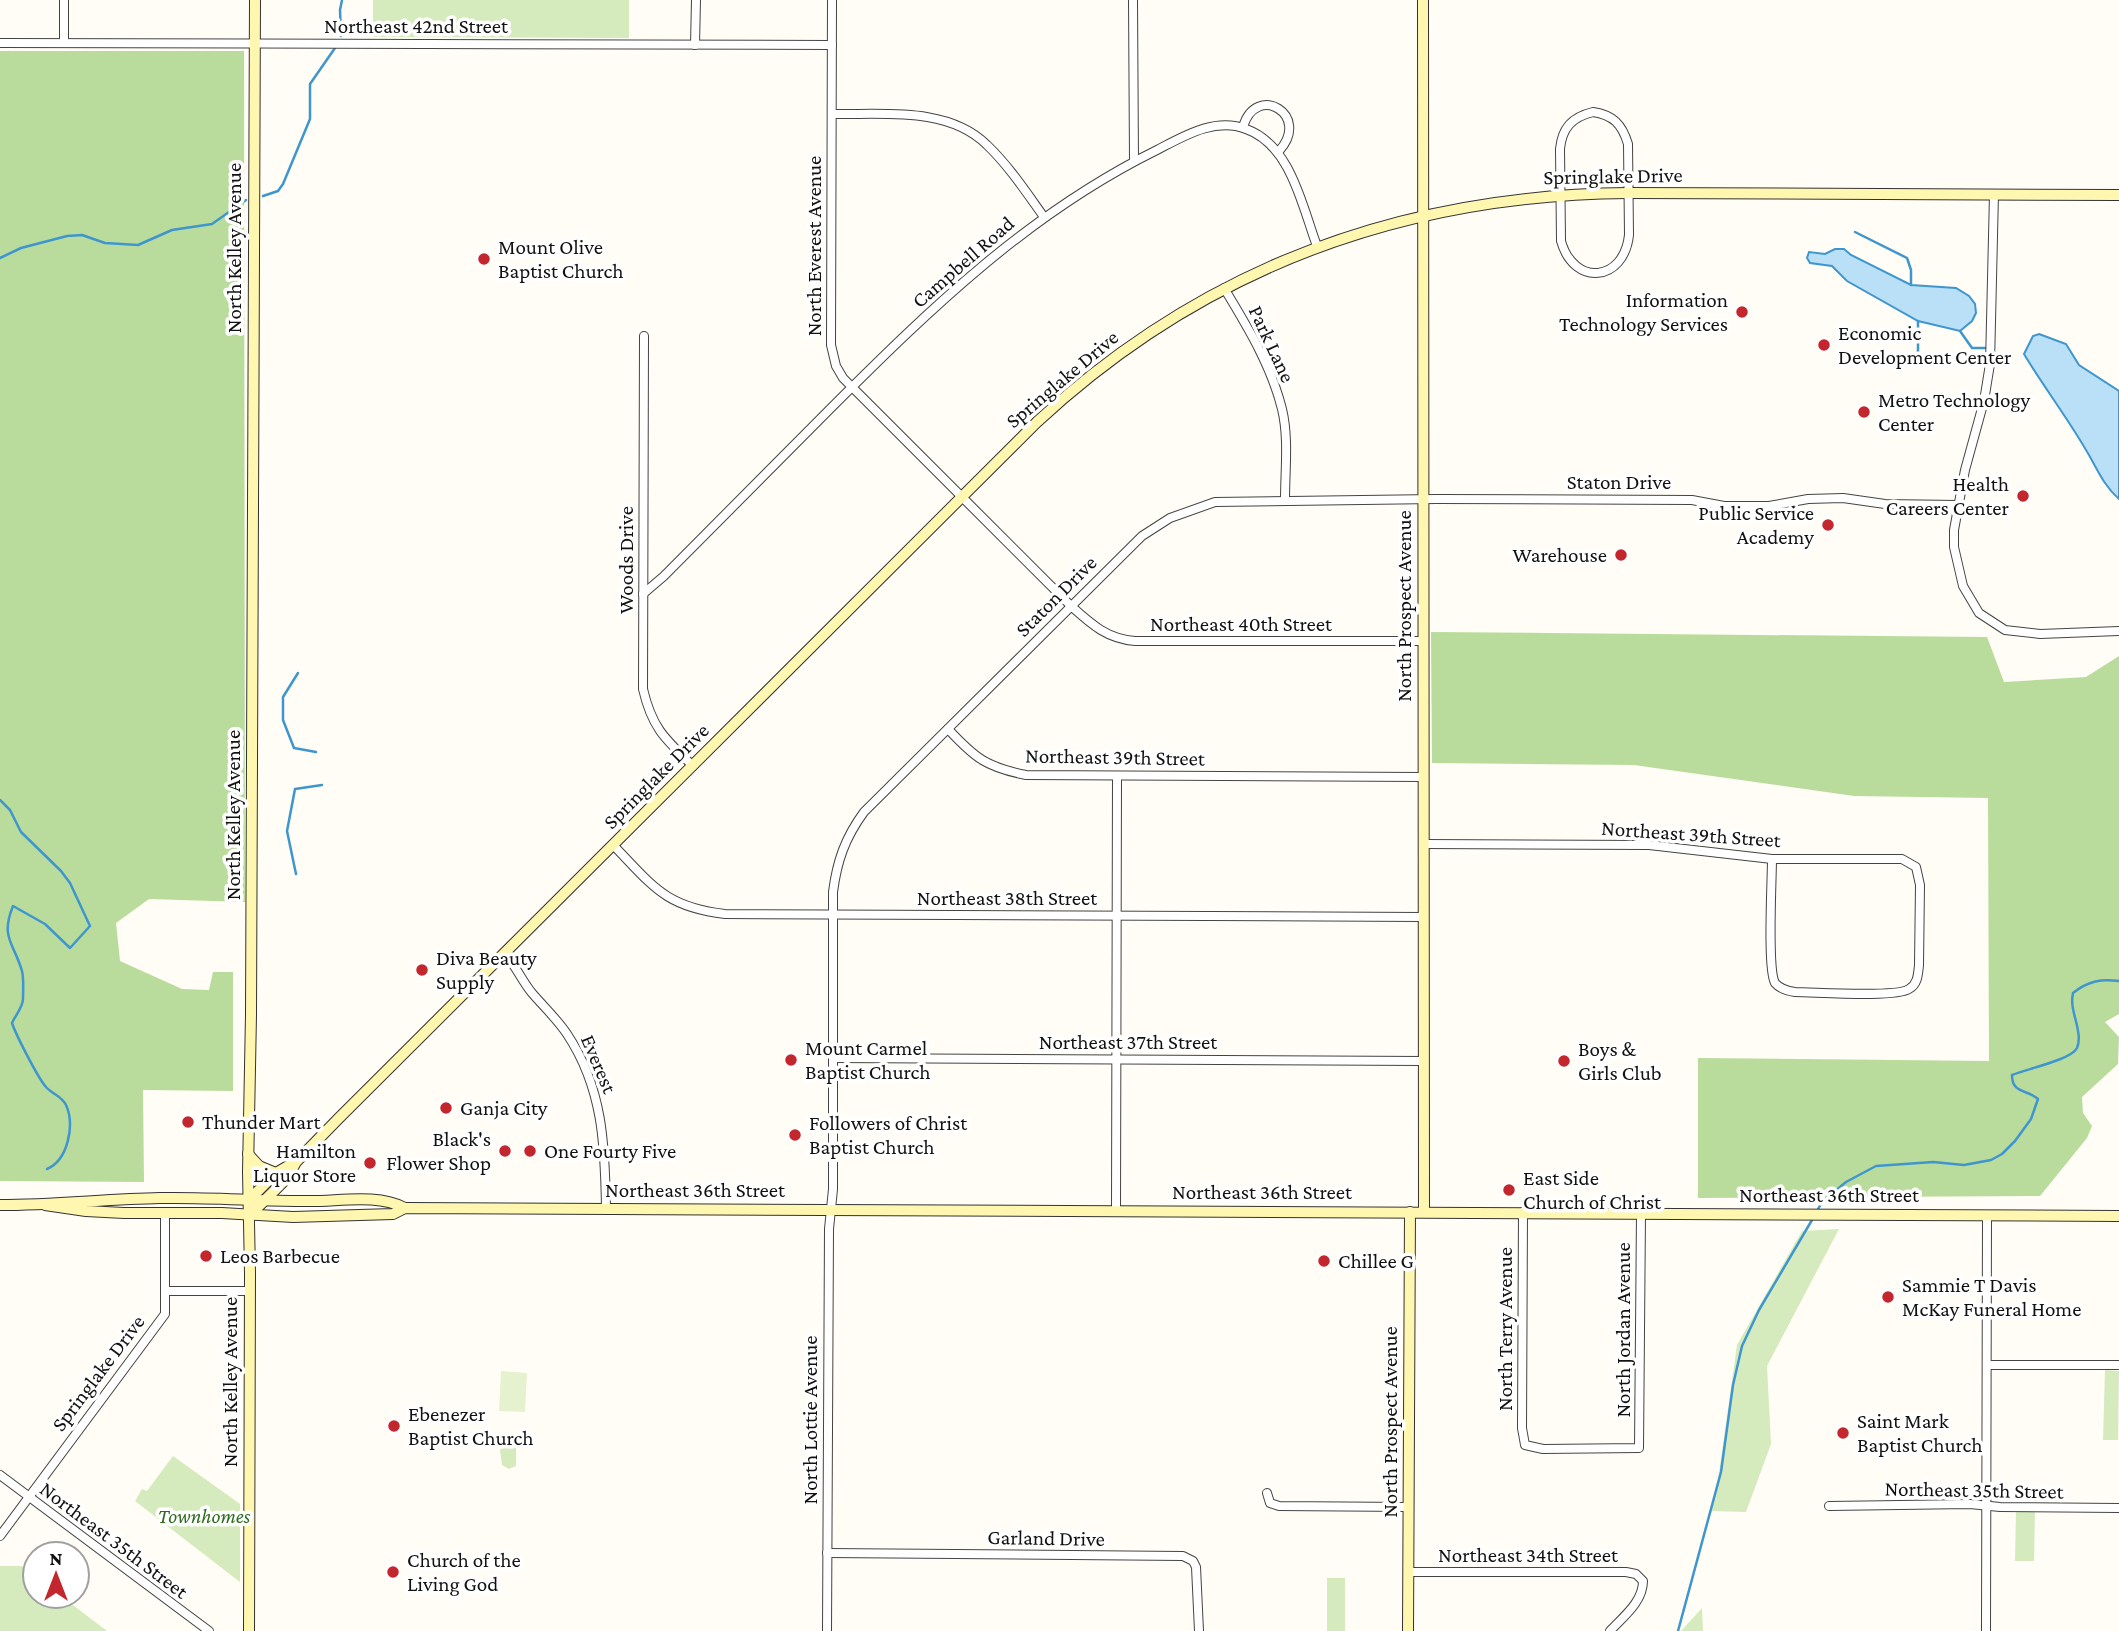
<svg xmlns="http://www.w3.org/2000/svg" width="2119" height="1631" viewBox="0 0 2119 1631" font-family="'Crimson Pro',serif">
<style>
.green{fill:#d5ebbd}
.forest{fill:#b9dc9c}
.pitch{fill:#e6f2cf}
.water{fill:#b9e0f7;stroke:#3f96cf;stroke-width:2}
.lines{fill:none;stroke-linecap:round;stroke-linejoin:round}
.stream{stroke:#3f96cf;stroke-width:2.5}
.street-casing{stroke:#444;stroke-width:10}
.secondary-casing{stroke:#333;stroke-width:12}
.street{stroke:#fff;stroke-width:8}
.secondary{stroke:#fff6b0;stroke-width:10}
.poi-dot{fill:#c4262e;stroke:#fff;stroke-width:2.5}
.labels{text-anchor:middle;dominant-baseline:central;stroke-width:7;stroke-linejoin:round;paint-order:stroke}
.street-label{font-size:21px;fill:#111;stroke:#fff}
.poi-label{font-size:21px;fill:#111;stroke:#fff;text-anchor:start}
.park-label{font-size:21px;font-style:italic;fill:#2f6b1f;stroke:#fff}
</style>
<rect width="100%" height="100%" fill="#fffdf5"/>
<g class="green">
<polygon points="373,0 629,0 629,38 373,37"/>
<polygon points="1839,1229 1767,1366 1771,1444 1746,1512 1711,1511 1719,1473 1737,1345 1802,1231"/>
<polygon points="2105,1370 2119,1371 2118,1440 2103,1440"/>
<polygon points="510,1435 516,1437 516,1466 509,1469 502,1465 500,1450 503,1447 501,1439"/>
<polygon points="173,1456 240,1504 240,1582 135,1501 142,1489 147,1491"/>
<polygon points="2016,1512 2035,1512 2034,1561 2015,1561"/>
<polygon points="0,1566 20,1566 35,1570 35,1596 61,1596 107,1631 0,1631"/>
<rect x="1327" y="1578" width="18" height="53"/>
<polygon points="1702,1608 1703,1631 1681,1631"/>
</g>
<g class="forest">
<polygon points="0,51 244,51 245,902 149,899 116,923 120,961 182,989 209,990 213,972 233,972 233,1091 143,1090 144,1182 0,1181"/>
<polygon points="1431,632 1987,637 2004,682 2086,677 2119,656 2119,1014 2105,1022 2119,1037 2118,1064 2082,1097 2083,1113 2092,1126 2087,1138 2040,1196 1698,1198 1698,1058 1989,1061 1988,798 1854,796 1634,765 1432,763"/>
</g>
<polygon class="pitch" points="501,1371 527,1373 525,1412 499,1411"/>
<g class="water">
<polygon points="1835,249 1844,249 1851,255 1911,285 1956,288 1969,296 1975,304 1976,313 1972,321 1960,331 1918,321 1847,281 1832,266 1810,263 1807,258 1809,252 1825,254"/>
<path d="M2039,334L2066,344L2079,365L2119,391V499C2103,485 2097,468 2086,450C2067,417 2043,386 2024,354L2033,336Z"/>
</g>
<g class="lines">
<g class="stream">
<polyline points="341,36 340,10 342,0"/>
<polyline points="263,196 278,191 283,184 310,119 310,84 335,48"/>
<polyline points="1855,232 1907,258 1911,270 1911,285"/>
<polyline points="0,258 21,248 67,236 82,235 105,243 138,245 172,230 212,224 246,200"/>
<polyline points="1960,331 1972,348 1988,348"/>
<polyline points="1918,359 1918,321"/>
<polyline points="298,673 283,697 283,720 294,748 316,752"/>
<path d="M0,800L10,810L21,832L61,871L70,883L90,926L70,948L45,924L13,906C0,938 14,943 22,971C24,979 23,991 23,999C23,1007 15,1016 12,1023C16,1035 38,1078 46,1087C52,1094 62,1096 66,1105C75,1125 68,1160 47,1169"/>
<polyline points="296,874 287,831 295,789 322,785"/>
<path d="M1817,1211L1822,1202L1846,1182L1876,1166L1933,1162L1964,1165L1991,1160L2002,1154L2015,1141L2031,1119L2038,1099C2027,1089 2012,1094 2012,1075C2026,1069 2071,1060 2077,1048C2079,1043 2079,1036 2078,1031C2076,1017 2070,1007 2073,993C2088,981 2100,979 2119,981"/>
<polyline points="1678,1631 1721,1472 1733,1385 1742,1346 1759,1310 1812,1220"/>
</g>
<defs>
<g id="street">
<path d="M832,0L831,345L836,366L843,378L1071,606C1091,624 1107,639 1135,641H1423"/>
<polyline points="1133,0 1134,161"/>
<polyline points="0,43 832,45"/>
<polyline points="64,43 64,0"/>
<polyline points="695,45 696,0"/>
<path d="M1593,112C1613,115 1622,124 1628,144L1629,235C1624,282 1574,287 1561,241L1560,149C1562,128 1572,117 1593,112Z"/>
<path d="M832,114C882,115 948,106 987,145C1009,166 1026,192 1044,217"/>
<path d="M1243,127C1256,82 1312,115 1279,151"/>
<polyline points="1994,194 1990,364 1984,401 1965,470 1954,530 1954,547 1963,586 1979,613 2005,630 2040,634 2119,631"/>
<path d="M1224,288C1247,326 1271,365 1282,409C1289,438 1285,470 1285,500"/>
<path d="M644,336L643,689C652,728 665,739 693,766"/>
<path d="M643,594L664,576C719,520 775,464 831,408C931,308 1029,213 1157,150C1184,136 1215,117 1246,129C1291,145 1302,206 1317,246"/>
<path d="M948,729C975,758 986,767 1026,775L1424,777"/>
<path d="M1424,844L1649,845L1772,859H1902L1916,867L1920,885L1919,965C1918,974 1918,984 1909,989C1896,998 1815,992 1795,992C1788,991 1780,989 1775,983C1767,969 1772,880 1772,859"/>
<path d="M614,846C653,886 665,907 725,914L1424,917"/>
<path d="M505,954C516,966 522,981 532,993C544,1007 557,1019 567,1034C603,1088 605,1145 606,1208"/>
<polyline points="833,1058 1424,1061"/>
<polyline points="1116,1211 1117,776"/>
<polyline points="1523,1212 1522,1428 1525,1445 1543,1449 1639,1448 1641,1213"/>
<polyline points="166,1291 250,1291"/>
<polyline points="1987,1365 2119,1365"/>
<polyline points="0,1475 209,1631"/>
<polyline points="1267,1493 1270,1503 1279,1506 1409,1507"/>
<polyline points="1829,1506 1970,1504 2000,1507 2119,1508"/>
<polyline points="0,1536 165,1314 165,1212"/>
<polyline points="827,1553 1183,1556 1193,1561 1196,1567 1199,1631"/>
<path d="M1409,1572H1626L1636,1574L1643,1581C1643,1602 1623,1617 1610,1631"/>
<path d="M827,1631L829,1229L833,1189V892C837,861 845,838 864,812L1142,536L1170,518L1215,502L1436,499L1692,500L1724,506H1769L1808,499L1843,498L1885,504L1957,505"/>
<polyline points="1986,1631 1987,1215"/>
</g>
<g id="secondary">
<polyline points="1423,0 1424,1212"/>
<polyline points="248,1154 259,1166 276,1173"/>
<polyline points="249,1200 276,1173 295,1162"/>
<path d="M0,1205C54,1205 107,1199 160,1198C209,1197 257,1201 305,1201C337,1202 376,1193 405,1208"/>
<polyline points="45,1205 86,1211 124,1213 222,1213 293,1217 393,1214 405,1208 2119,1216"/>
<path d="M249,1216L287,1178L296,1162L339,1118L1037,422C1204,267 1402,195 1628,193L2119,195"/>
<polyline points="249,1631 250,1273 248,1172 251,1015 255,0"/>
<polyline points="1408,1631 1410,1212"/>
</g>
</defs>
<use href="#street" class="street-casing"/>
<use href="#secondary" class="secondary-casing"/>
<use href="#street" class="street"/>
<use href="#secondary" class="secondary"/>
</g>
<g class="poi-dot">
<circle cx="484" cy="259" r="7"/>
<circle cx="1742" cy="312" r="7"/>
<circle cx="1824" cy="345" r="7"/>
<circle cx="1864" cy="412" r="7"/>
<circle cx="2023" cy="496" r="7"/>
<circle cx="1828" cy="525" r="7"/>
<circle cx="1621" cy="555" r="7"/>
<circle cx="422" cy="970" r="7"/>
<circle cx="791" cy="1060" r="7"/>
<circle cx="1564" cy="1061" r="7"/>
<circle cx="446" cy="1108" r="7"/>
<circle cx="188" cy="1122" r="7"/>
<circle cx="795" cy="1135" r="7"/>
<circle cx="505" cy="1151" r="7"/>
<circle cx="530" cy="1151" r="7"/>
<circle cx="370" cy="1163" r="7"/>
<circle cx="1509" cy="1190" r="7"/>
<circle cx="206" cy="1256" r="7"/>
<circle cx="1324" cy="1261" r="7"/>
<circle cx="1888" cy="1297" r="7"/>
<circle cx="394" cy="1426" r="7"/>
<circle cx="1843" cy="1433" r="7"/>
<circle cx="393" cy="1572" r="7"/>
</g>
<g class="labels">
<g class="street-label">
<text x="416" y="26">Northeast 42nd Street</text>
<text transform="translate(1613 176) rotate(-1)">Springlake Drive</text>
<text transform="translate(814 246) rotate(-90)">North Everest Avenue</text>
<text transform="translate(234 248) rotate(-90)">North Kelley Avenue</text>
<text transform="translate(963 262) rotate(-41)">Campbell Road</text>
<text transform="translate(1272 344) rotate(65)">Park Lane</text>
<text transform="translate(1062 379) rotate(-40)">Springlake Drive</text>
<text x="1619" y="482">Staton Drive</text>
<text transform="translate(626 560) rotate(-90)">Woods Drive</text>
<text transform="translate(1056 596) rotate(-45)">Staton Drive</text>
<text transform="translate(1404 606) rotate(-90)">North Prospect Avenue</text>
<text x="1241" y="624">Northeast 40th Street</text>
<text transform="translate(1115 757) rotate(1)">Northeast 39th Street</text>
<text transform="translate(656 776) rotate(-45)">Springlake Drive</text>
<text transform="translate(233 815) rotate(-90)">North Kelley Avenue</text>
<text transform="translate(1691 834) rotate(4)">Northeast 39th Street</text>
<text x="1007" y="898">Northeast 38th Street</text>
<text x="1128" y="1042">Northeast 37th Street</text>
<text transform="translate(599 1064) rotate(67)">Everest</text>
<text x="695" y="1190">Northeast 36th Street</text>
<text x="1262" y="1192">Northeast 36th Street</text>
<text x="1829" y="1195">Northeast 36th Street</text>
<text transform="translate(1505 1329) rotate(-90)">North Terry Avenue</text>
<text transform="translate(1623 1330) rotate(-90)">North Jordan Avenue</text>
<text transform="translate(98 1373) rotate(-53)">Springlake Drive</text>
<text transform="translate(230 1382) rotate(-90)">North Kelley Avenue</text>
<text transform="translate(810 1420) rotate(-90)">North Lottie Avenue</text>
<text transform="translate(1390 1422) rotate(-90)">North Prospect Avenue</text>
<text transform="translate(1974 1490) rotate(1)">Northeast 35th Street</text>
<text transform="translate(1046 1538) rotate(1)">Garland Drive</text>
<text transform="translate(114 1540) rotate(37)">Northeast 35th Street</text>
<text x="1528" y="1555">Northeast 34th Street</text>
</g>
<g class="poi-label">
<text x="498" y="247">Mount Olive<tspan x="498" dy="24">Baptist Church</tspan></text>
<text x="1728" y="300" text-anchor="end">Information<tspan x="1728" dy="24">Technology Services</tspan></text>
<text x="1838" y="333">Economic<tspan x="1838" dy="24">Development Center</tspan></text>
<text x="1878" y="400">Metro Technology<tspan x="1878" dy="24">Center</tspan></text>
<text x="2009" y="484" text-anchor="end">Health<tspan x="2009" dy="24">Careers Center</tspan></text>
<text x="1814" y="513" text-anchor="end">Public Service<tspan x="1814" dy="24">Academy</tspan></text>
<text x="1607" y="555" text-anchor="end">Warehouse</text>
<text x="436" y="958">Diva Beauty<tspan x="436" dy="24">Supply</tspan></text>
<text x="805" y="1048">Mount Carmel<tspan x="805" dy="24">Baptist Church</tspan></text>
<text x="1578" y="1049">Boys &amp;<tspan x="1578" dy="24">Girls Club</tspan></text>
<text x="460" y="1108">Ganja City</text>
<text x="202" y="1122">Thunder Mart</text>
<text x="809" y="1123">Followers of Christ<tspan x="809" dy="24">Baptist Church</tspan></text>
<text x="491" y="1139" text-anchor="end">Black's<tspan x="491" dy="24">Flower Shop</tspan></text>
<text x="356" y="1151" text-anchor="end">Hamilton<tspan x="356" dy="24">Liquor Store</tspan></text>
<text x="544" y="1151">One Fourty Five</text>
<text x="1523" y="1178">East Side<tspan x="1523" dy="24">Church of Christ</tspan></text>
<text x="220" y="1256">Leos Barbecue</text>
<text x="1338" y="1261">Chillee G</text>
<text x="1902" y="1285">Sammie T Davis<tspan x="1902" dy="24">McKay Funeral Home</tspan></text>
<text x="408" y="1414">Ebenezer<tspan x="408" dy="24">Baptist Church</tspan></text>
<text x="1857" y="1421">Saint Mark<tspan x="1857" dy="24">Baptist Church</tspan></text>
<text x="407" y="1560">Church of the<tspan x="407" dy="24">Living God</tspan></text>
</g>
<g class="park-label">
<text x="204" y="1516">Townhomes</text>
</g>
</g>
<g transform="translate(56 1575)"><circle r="33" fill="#ffffff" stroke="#a0a0a0" stroke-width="2"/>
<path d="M0-5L12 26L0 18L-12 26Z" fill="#c4262e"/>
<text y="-10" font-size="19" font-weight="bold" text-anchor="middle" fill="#111111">N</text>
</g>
</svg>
